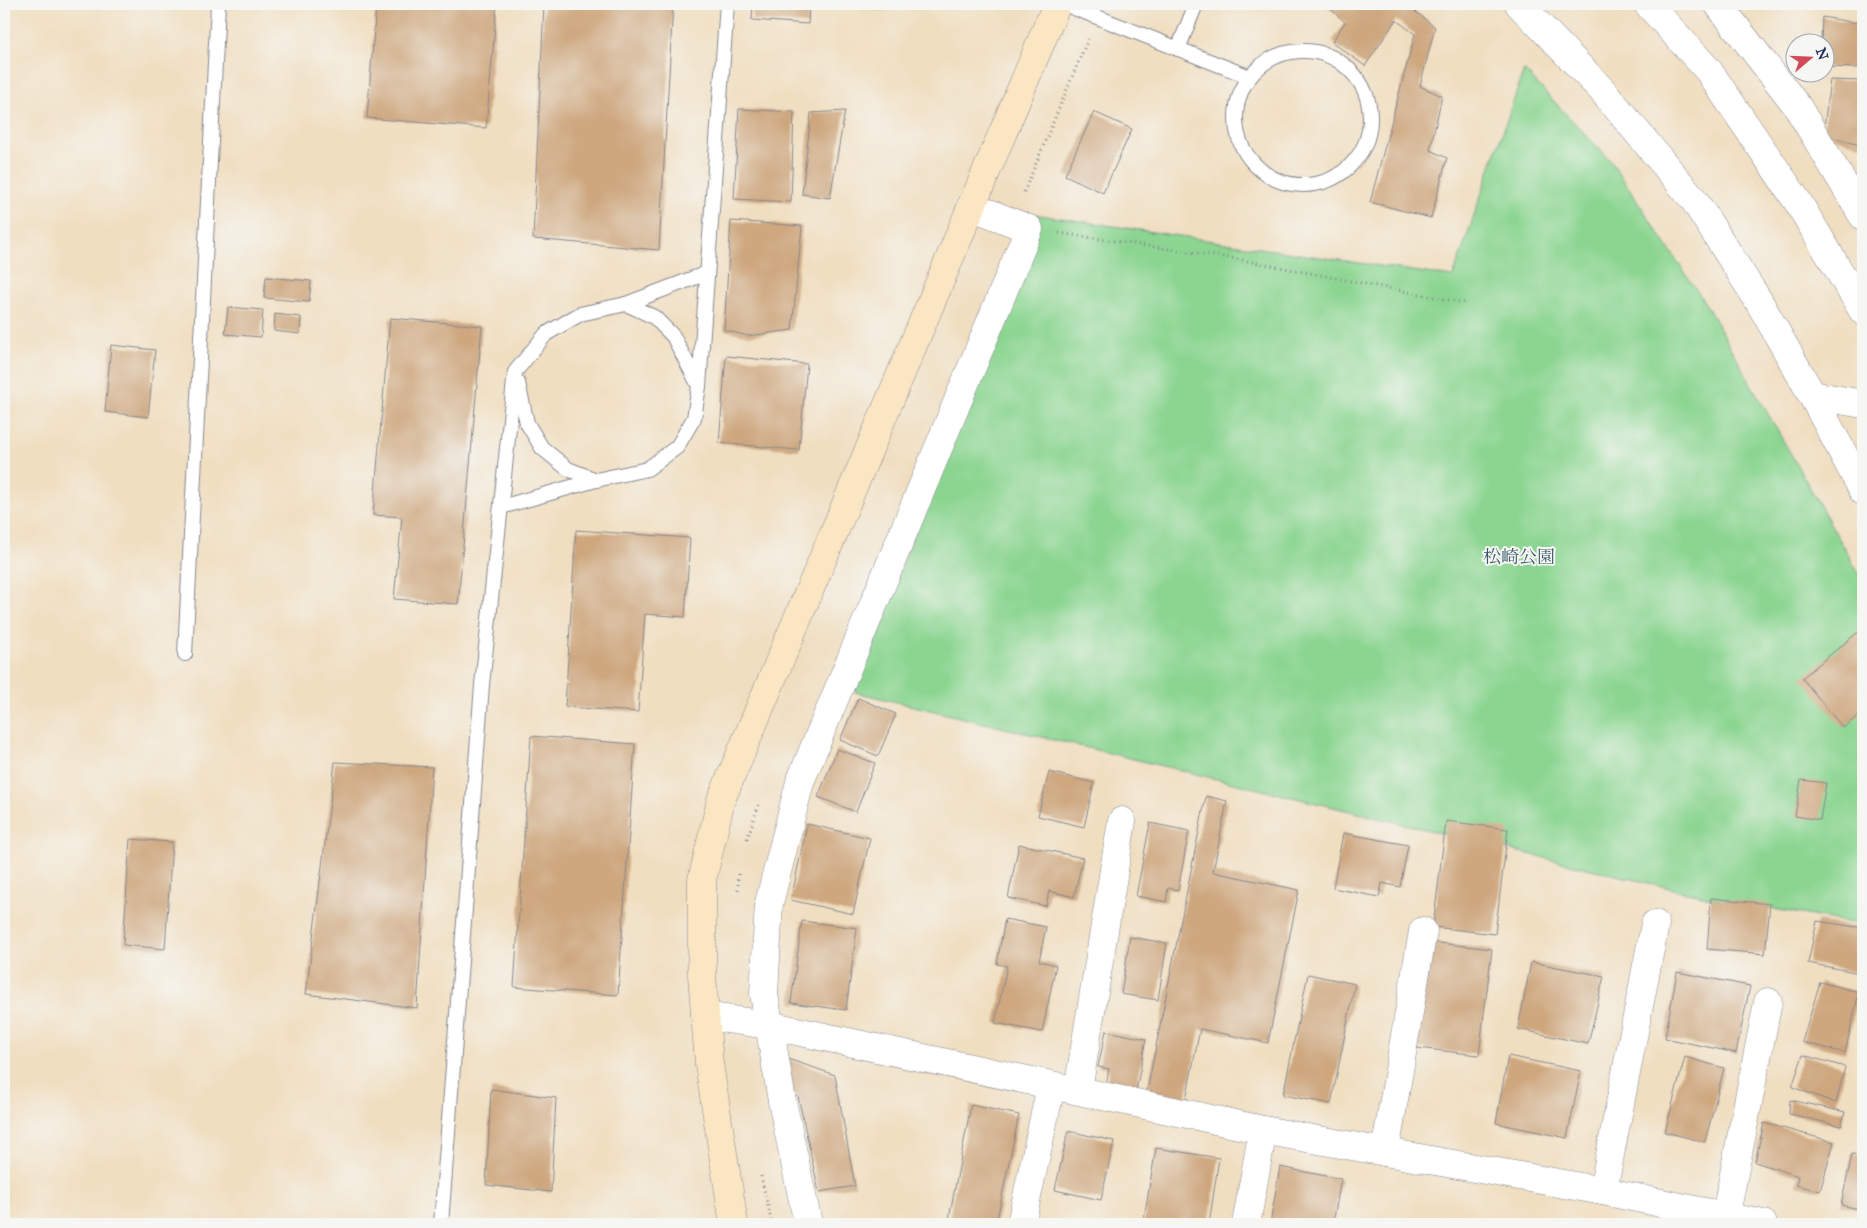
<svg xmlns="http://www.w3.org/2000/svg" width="1867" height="1228" viewBox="0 0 1867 1228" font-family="'IM FELL Great Primer','Noto Serif JP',serif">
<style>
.green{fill:#8bd591;stroke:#538278}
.building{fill:#cea77f}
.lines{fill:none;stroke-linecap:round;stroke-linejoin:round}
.lane-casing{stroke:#86868f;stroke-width:16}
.street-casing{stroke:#86868f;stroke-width:29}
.secondary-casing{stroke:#86868f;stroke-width:29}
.path{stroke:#86868f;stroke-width:3;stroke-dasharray:1 4;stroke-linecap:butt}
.lane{stroke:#fff;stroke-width:14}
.street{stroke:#fff;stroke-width:28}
.secondary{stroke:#fbe6c3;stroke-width:28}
.labels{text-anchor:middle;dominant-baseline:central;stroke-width:4;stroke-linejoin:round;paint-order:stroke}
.park-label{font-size:18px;fill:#37586b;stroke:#f6f6f2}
</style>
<rect width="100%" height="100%" fill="#f6f6f2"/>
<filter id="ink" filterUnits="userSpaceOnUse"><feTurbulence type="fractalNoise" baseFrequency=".02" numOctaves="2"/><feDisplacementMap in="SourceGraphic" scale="10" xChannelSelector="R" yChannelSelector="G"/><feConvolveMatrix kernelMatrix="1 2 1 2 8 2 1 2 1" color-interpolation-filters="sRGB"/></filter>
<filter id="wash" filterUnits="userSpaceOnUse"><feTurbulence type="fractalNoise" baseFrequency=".0096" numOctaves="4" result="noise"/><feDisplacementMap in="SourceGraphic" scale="20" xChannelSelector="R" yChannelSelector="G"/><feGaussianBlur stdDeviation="1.12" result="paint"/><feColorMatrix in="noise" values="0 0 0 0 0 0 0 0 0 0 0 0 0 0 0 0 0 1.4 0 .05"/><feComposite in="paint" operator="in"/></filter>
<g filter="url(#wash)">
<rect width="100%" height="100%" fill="#f0dec0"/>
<polygon class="green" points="1524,70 1611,161 1705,303 1863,581 1863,925 1711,898 855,692 1033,214 1453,277"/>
<g id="blocks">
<g class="building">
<polygon points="376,4 497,4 486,128 367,118"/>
<polygon points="544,4 673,4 659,250 533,239"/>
<polygon points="753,4 809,4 808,24 752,20"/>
<polygon points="841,4 924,4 923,9 841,7"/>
<polygon points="1325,4 1406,4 1435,27 1420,86 1442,96 1430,150 1447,158 1431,218 1370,202 1415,34 1396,20 1365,66 1332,42 1345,22"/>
<polygon points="1822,17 1863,24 1863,68 1824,67 1824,42 1821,42"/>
<polygon points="1830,80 1863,81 1863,146 1823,135"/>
<polygon points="739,109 794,112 791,202 734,199"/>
<polygon points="845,111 830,198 802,194 811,113"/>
<polygon points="1094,112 1132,129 1103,193 1065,175"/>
<polygon points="731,221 802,226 792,330 748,336 724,330"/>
<polygon points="266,277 311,281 309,302 264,298"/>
<polygon points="228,307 263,310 261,337 225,334"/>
<polygon points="275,314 301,317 300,334 274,331"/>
<polygon points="390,318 482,326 458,604 394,599 402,517 373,515"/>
<polygon points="111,345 155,350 148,417 105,412"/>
<polygon points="726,356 807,364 799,450 719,443"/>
<polygon points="576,530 690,538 685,617 645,614 638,712 565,707"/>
<polygon points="1863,628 1863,712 1843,728 1802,678"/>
<polygon points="858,698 896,714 878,756 840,740"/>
<polygon points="531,736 635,744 618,995 514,987"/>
<polygon points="837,749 875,763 856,812 818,797"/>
<polygon points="335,762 432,767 417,1008 306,994"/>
<polygon points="1049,772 1094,783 1084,827 1038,816"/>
<polygon points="1801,780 1826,783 1820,820 1795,816"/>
<polygon points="1206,796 1227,801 1213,872 1299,890 1268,1043 1200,1029 1184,1109 1145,1101"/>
<polygon points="1446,821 1508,829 1495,934 1433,927"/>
<polygon points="1150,823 1189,831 1178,890 1168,888 1166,902 1136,896"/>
<polygon points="807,824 870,838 853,914 791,900"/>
<polygon points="1343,833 1408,845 1400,887 1382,883 1379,897 1333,888"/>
<polygon points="130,839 172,842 165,949 123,945"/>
<polygon points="1019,844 1083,858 1074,897 1049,891 1046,906 1008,898"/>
<polygon points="1711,898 1770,904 1765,954 1707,949"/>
<polygon points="1005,919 1046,927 1039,961 1056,965 1042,1032 995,1023 1007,966 997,964"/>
<polygon points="802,921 857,928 846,1010 791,1003"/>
<polygon points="1817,921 1863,928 1863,954 1860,973 1808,963"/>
<polygon points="1130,937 1167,943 1158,1000 1121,994"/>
<polygon points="1430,942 1492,949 1479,1055 1417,1048"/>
<polygon points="1531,962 1604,976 1588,1044 1518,1029"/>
<polygon points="1677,972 1750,986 1736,1053 1665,1038"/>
<polygon points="1308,974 1355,984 1331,1104 1283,1095"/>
<polygon points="1820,982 1859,992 1845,1053 1802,1042"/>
<polygon points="1106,1031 1146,1039 1136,1091 1106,1085 1109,1069 1098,1067"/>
<polygon points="1803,1055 1845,1067 1836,1103 1792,1087"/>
<polygon points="1508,1056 1581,1071 1567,1138 1496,1123"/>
<polygon points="1685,1057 1724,1068 1705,1142 1665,1132"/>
<polygon points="785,1058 835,1075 855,1186 819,1192 798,1096 786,1093"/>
<polygon points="491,1089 556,1098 551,1192 486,1185"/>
<polygon points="1790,1100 1845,1112 1841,1126 1789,1114"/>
<polygon points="971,1105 1019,1115 996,1224 948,1224"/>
<polygon points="1764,1123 1834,1142 1820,1191 1796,1185 1798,1176 1755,1162"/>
<polygon points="1068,1131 1114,1141 1101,1200 1055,1190"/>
<polygon points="1156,1148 1219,1158 1209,1224 1143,1224"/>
<polygon points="1852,1154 1863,1155 1863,1210 1841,1205"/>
<polygon points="1280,1167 1341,1179 1333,1224 1270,1224"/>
</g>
</g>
</g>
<g filter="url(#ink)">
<use href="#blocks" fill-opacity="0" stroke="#86868f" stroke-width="1"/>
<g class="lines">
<defs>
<g id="lane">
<polyline points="1064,4 1250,77"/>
<polyline points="1178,49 1196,4"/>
<circle cx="1303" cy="118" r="67"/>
<polyline points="626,304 707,273"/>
<polyline points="518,383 527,423 542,448 568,469 596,480 647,469 677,447 694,418 699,386"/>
<polyline points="501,507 596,480"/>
<polyline points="185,654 218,4"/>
<polyline points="441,1224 482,685 515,372 546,334 580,314 626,304 654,317 673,336 699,386 727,4"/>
</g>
<g id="street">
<polyline points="1519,4 1602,90 1694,200 1758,300 1812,395 1863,491"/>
<polyline points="1648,4 1708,70 1798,202 1863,311"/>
<polyline points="1718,4 1797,106 1863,216"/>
<polyline points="1812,395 1863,404"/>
<polyline points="705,1016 768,1025 1263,1130 1603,1191 1763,1224"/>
<polyline points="1078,1090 1122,821"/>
<polyline points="1385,1152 1423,931"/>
<polyline points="1603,1191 1655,924"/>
<polyline points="808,1224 782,1101 764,994 769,903 800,782 1029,229 971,206"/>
<polyline points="1021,1224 1051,1086"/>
<polyline points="1246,1224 1263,1130"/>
<polyline points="1724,1224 1768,1002"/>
</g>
<polyline id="secondary" points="734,1224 709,1064 702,975 702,880 721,800 1057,4"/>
</defs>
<use href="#lane" class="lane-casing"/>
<use href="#street" class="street-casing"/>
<use href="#secondary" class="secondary-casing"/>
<g class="path">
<polyline points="1024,192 1088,39"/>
<polyline points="1059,233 1237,259 1465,303"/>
<polyline points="747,839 759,804"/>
<polyline points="738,890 738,873"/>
<polyline points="761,1176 772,1224"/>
</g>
<use href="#lane" class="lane"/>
<use href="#street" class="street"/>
<use href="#secondary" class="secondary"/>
</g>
</g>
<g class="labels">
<g class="park-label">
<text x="1519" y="557">松崎公園</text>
</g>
</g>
<rect width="1867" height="1228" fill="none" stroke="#f6f6f2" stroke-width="20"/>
<g transform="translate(1810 58) rotate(71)"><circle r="24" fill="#f6f6f2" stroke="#9ea6b7"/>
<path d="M0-4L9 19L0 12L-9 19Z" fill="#d1495b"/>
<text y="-8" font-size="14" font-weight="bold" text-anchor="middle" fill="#1b2f5e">N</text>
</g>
</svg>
